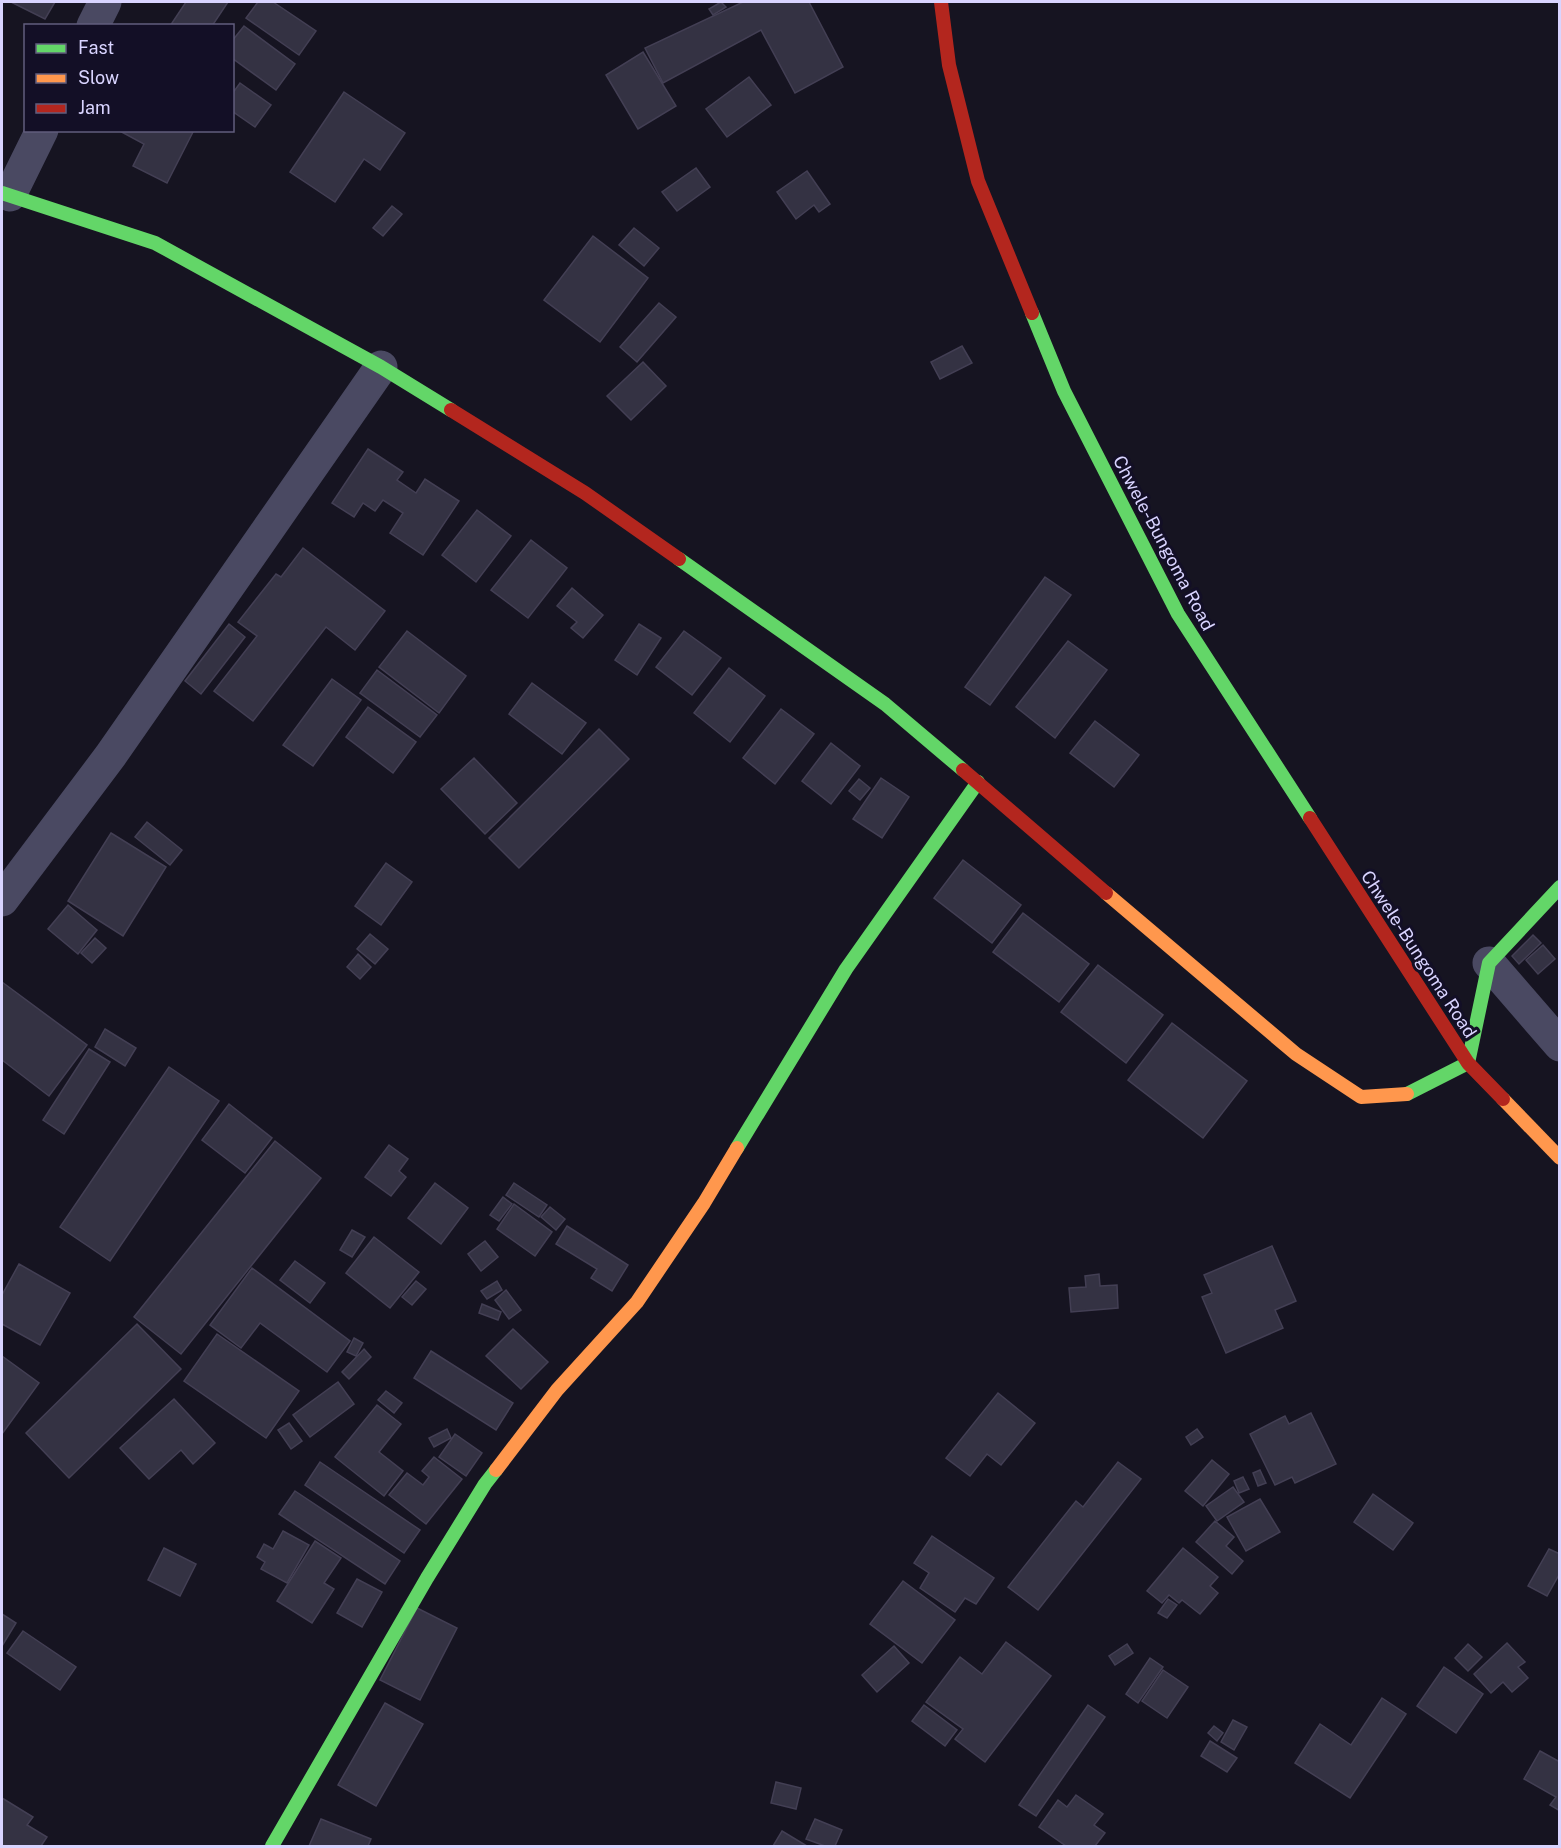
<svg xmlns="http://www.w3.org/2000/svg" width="1561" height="1848" viewBox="0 0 1561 1848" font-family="'Public Sans',sans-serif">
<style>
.building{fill:#343243;stroke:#433f54;stroke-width:1.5}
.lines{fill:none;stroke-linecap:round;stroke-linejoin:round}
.street{stroke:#4a4962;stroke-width:33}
.fast{stroke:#63d668;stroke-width:14}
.slow{stroke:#ff974d;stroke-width:14}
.jam{stroke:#b3261e;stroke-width:14}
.labels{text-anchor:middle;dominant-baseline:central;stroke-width:6;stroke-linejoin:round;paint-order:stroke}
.street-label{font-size:18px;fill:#d9d4ff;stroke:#130f26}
</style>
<rect width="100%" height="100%" fill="#161421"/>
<g class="building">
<polygon points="11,2 55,2 45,19"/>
<polygon points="186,2 228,2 212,26 170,26"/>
<polygon points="258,2 273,2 316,31 299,55 246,18"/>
<polygon points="721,2 726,7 713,15 709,9"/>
<polygon points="743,2 817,2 809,2 843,67 795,93 761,30 663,83 645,48"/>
<polygon points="244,26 295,64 276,90 232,58 232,41"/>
<polygon points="643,52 676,106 638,129 606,75"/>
<polygon points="749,77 771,105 727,137 706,109"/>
<polygon points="240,83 271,105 255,127 232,111 232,94"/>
<polygon points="344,92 405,133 380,170 364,159 335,202 290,172"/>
<polygon points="118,130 194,130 167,183 133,166 144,144"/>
<polygon points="696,168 710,187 677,211 662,192"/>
<polygon points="807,171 830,204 819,212 814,205 796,219 777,192"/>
<polygon points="392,206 402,214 383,236 373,228"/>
<polygon points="634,228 659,248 644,266 619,245"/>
<polygon points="593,236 648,278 600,342 544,300"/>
<polygon points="659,303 676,317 637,362 620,347"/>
<polygon points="962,346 972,363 940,379 931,362"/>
<polygon points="643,362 666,386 631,420 607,396"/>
<polygon points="368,449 403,472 397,480 416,493 425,479 459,501 423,555 390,533 403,513 383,500 375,511 363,503 354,517 332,503"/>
<polygon points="477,510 511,536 476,582 442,555"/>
<polygon points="531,540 567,568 528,618 491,590"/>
<polygon points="303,548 385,611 355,650 326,627 253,721 214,691 257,636 238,622 276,574 281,577"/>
<polygon points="1045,577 1071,595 990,705 965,687"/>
<polygon points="572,588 603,615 583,638 571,628 577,622 557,606"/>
<polygon points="229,624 245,637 201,694 185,681"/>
<polygon points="639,624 661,638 637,675 615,660"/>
<polygon points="407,631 466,676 439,713 379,667"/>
<polygon points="684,631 721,658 692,695 656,667"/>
<polygon points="1068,641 1107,670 1055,738 1016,707"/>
<polygon points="729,668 765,696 730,742 694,713"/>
<polygon points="377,670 437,715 420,737 360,693"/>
<polygon points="332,679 361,700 313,766 283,745"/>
<polygon points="532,683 586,723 562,754 509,714"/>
<polygon points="368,707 416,742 393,773 346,737"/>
<polygon points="781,709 814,734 775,784 743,758"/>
<polygon points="1095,721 1139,755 1114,787 1070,753"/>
<polygon points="599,729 629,759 519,868 489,838"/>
<polygon points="831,743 860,766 831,804 802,781"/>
<polygon points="474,758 517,803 485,834 441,789"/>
<polygon points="881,778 909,797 882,838 853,819"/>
<polygon points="859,779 870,788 860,800 849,791"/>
<polygon points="147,822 182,850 170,865 135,837"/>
<polygon points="111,833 166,867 123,936 68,901"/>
<polygon points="963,860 1021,905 992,943 934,898"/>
<polygon points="386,863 412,882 381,925 355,906"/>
<polygon points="68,905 97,930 78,954 48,929"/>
<polygon points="1023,913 1089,964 1059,1002 993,952"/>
<polygon points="370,934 388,949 375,964 357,949"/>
<polygon points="1533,935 1541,943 1519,964 1512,956"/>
<polygon points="95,938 106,948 92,963 81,953"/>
<polygon points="1543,945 1555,959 1538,974 1526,960"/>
<polygon points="358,954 371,967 360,979 347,967"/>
<polygon points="1098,965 1163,1015 1126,1063 1061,1012"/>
<polygon points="2,982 87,1045 49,1096 2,1060"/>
<polygon points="1172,1023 1247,1081 1203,1138 1128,1080"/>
<polygon points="105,1029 136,1048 125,1066 95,1047"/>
<polygon points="89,1049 110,1062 64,1134 43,1120"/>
<polygon points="169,1067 219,1101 110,1261 60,1227"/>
<polygon points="229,1104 272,1138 245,1173 202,1140"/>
<polygon points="275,1141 321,1178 181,1354 134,1317"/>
<polygon points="389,1145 408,1159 399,1171 406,1177 391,1196 365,1177"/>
<polygon points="435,1183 468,1208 441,1244 408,1218"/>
<polygon points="514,1183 547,1205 539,1217 506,1195"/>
<polygon points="503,1197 512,1204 499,1221 490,1215"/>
<polygon points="514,1204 552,1232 535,1256 497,1229"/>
<polygon points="550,1207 565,1219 556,1230 541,1217"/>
<polygon points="567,1226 628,1265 612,1291 591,1278 597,1269 556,1244"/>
<polygon points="352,1230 365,1237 352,1257 340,1250"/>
<polygon points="374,1237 419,1272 390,1308 346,1273"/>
<polygon points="485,1241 498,1257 481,1271 468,1254"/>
<polygon points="1272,1246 1296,1301 1275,1310 1283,1328 1226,1353 1202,1297 1212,1293 1204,1275"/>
<polygon points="295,1261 325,1283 310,1303 280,1280"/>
<polygon points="19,1264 70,1293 40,1345 2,1324 2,1295"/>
<polygon points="252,1268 350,1341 327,1372 260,1323 241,1348 210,1325"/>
<polygon points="1099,1274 1100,1286 1117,1285 1118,1308 1071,1312 1069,1288 1086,1287 1085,1276"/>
<polygon points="416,1281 426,1289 412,1305 402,1297"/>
<polygon points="497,1281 502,1290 487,1299 481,1291"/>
<polygon points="506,1290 521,1310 509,1319 495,1300"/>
<polygon points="482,1304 501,1312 498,1320 479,1313"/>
<polygon points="137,1324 181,1369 69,1478 26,1433"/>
<polygon points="513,1329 548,1362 521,1389 486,1356"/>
<polygon points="217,1334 299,1391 266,1438 184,1381"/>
<polygon points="354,1338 363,1343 356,1356 347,1352"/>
<polygon points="364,1349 371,1357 349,1379 342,1372"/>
<polygon points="431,1351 513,1403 496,1430 414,1378"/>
<polygon points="2,1356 39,1383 2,1434"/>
<polygon points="338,1382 354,1404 310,1437 293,1415"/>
<polygon points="386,1391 402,1403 394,1413 378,1400"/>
<polygon points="998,1393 1035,1423 1001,1465 987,1454 970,1476 946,1458"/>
<polygon points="174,1399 215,1443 193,1464 181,1450 149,1479 120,1448"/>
<polygon points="377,1405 401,1424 379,1452 403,1471 384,1496 335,1457"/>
<polygon points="1311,1413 1336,1464 1295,1483 1292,1477 1275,1485 1250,1434 1285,1416 1289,1424"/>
<polygon points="289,1423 302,1441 291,1449 278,1430"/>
<polygon points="447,1429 451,1438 434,1447 429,1438"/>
<polygon points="1197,1429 1203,1437 1191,1445 1186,1437"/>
<polygon points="455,1434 482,1453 466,1476 439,1457"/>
<polygon points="434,1457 462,1479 426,1524 389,1495 407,1473 423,1485 429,1477 422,1471"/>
<polygon points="1212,1460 1229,1474 1203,1506 1185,1491"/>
<polygon points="320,1462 420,1530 404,1553 305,1485"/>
<polygon points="1118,1462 1141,1479 1038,1610 1008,1587 1076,1501 1083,1507"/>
<polygon points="1260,1470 1266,1483 1258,1486 1253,1473"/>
<polygon points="1243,1477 1249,1489 1239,1493 1234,1481"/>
<polygon points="1233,1487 1244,1502 1217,1521 1206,1506"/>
<polygon points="295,1491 400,1561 385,1584 279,1514"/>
<polygon points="1373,1494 1413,1523 1393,1550 1354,1522"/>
<polygon points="1260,1499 1280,1532 1246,1551 1227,1517"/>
<polygon points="1215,1521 1234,1537 1226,1546 1243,1561 1232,1574 1196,1542"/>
<polygon points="283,1531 309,1545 287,1583 261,1569 265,1562 257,1557 264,1544 273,1549"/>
<polygon points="932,1536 994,1578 976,1604 965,1598 955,1612 920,1588 929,1573 914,1563"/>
<polygon points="315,1541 341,1558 324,1583 334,1589 312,1623 277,1601"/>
<polygon points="164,1548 196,1564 180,1596 148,1580"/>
<polygon points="1183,1548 1218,1577 1210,1586 1218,1593 1200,1614 1182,1600 1179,1603 1169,1595 1162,1603 1147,1591"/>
<polygon points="1549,1549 1560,1554 1560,1573 1547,1596 1528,1586"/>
<polygon points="357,1579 382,1592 362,1627 337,1613"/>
<polygon points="903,1581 955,1620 922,1663 870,1624"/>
<polygon points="1168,1599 1177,1605 1167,1618 1158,1613"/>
<polygon points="417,1608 457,1628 420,1700 380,1680"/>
<polygon points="2,1614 16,1623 2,1646"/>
<polygon points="23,1631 76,1667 60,1690 7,1653"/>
<polygon points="1006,1642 1051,1676 985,1762 955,1739 963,1729 926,1702 960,1657 982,1674"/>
<polygon points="1507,1643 1525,1662 1518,1667 1528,1678 1512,1692 1503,1682 1491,1693 1474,1674"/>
<polygon points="1127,1644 1133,1653 1115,1665 1109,1656"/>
<polygon points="1468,1644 1482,1657 1468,1671 1455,1658"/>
<polygon points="894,1646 909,1663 877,1692 862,1675"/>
<polygon points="1150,1658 1163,1667 1138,1703 1126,1694"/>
<polygon points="1444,1667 1483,1694 1456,1733 1417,1706"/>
<polygon points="1163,1670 1188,1687 1167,1718 1142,1701"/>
<polygon points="1382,1698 1406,1714 1350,1798 1295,1763 1320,1724 1351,1745"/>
<polygon points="385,1703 423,1724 376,1806 338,1785"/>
<polygon points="924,1705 957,1730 945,1746 912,1721"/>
<polygon points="1088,1705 1105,1717 1036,1816 1019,1805"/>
<polygon points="1233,1720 1247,1727 1234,1750 1221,1742"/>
<polygon points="1214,1726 1223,1733 1217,1741 1208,1733"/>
<polygon points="1210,1741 1237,1758 1227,1772 1201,1756"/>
<polygon points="1540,1751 1560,1762 1560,1811 1550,1805 1556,1797 1524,1779"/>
<polygon points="776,1782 801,1788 796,1809 771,1803"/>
<polygon points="1076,1795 1103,1814 1094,1825 1105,1833 1095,1846 1066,1846 1039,1827 1058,1800 1067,1807"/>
<polygon points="2,1798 33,1817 27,1825 47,1837 41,1846 2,1846"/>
<polygon points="321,1819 371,1839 368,1846 309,1846"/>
<polygon points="815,1819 842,1830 835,1846 825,1846 806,1839"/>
<polygon points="782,1831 807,1846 773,1846"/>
</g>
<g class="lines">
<g class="street">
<polyline points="93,26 105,2"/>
<polyline points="10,195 42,130"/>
<polyline points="2,900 111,755 381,367"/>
<polyline points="1489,963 1560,1045"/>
</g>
<g class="fast">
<polyline points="2,193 155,243 381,367 451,410"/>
<polyline points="1032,313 1064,391 1178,614 1310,818"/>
<polyline points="679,559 885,704 963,770"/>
<polyline points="1407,1094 1468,1063 1489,963 1560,887"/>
<polyline points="737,1148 846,969 978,782"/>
<polyline points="272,1846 427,1578 485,1484 496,1470"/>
</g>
<g class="slow">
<polyline points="1106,893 1296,1054 1361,1097 1407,1094"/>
<polyline points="1503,1099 1560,1158"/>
<polyline points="496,1470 557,1390 637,1302 704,1203 737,1148"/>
</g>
<g class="jam">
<polyline points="941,2 949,65 978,181 1032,313"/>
<polyline points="451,410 585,493 679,559"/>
<polyline points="963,770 1106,893"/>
<polyline points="1310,818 1468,1063 1503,1099"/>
</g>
</g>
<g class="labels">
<g class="street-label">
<text transform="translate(1164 543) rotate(62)">Chwele-Bungoma Road</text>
<text transform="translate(1419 954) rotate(57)">Chwele-Bungoma Road</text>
</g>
</g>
<rect width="1561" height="1848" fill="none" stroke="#d9d4ff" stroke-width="6"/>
<rect x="24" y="24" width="210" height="108" fill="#130f26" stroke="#625e7d" stroke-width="1.5"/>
<rect x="36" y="44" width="30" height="9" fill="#63d668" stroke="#625e7d" stroke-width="1.5"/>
<text x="78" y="54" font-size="18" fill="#d9d4ff">Fast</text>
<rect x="36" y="74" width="30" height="9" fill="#ff974d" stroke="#625e7d" stroke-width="1.5"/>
<text x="78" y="84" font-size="18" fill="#d9d4ff">Slow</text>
<rect x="36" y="104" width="30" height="9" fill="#b3261e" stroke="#625e7d" stroke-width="1.5"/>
<text x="78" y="114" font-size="18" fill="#d9d4ff">Jam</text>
</svg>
